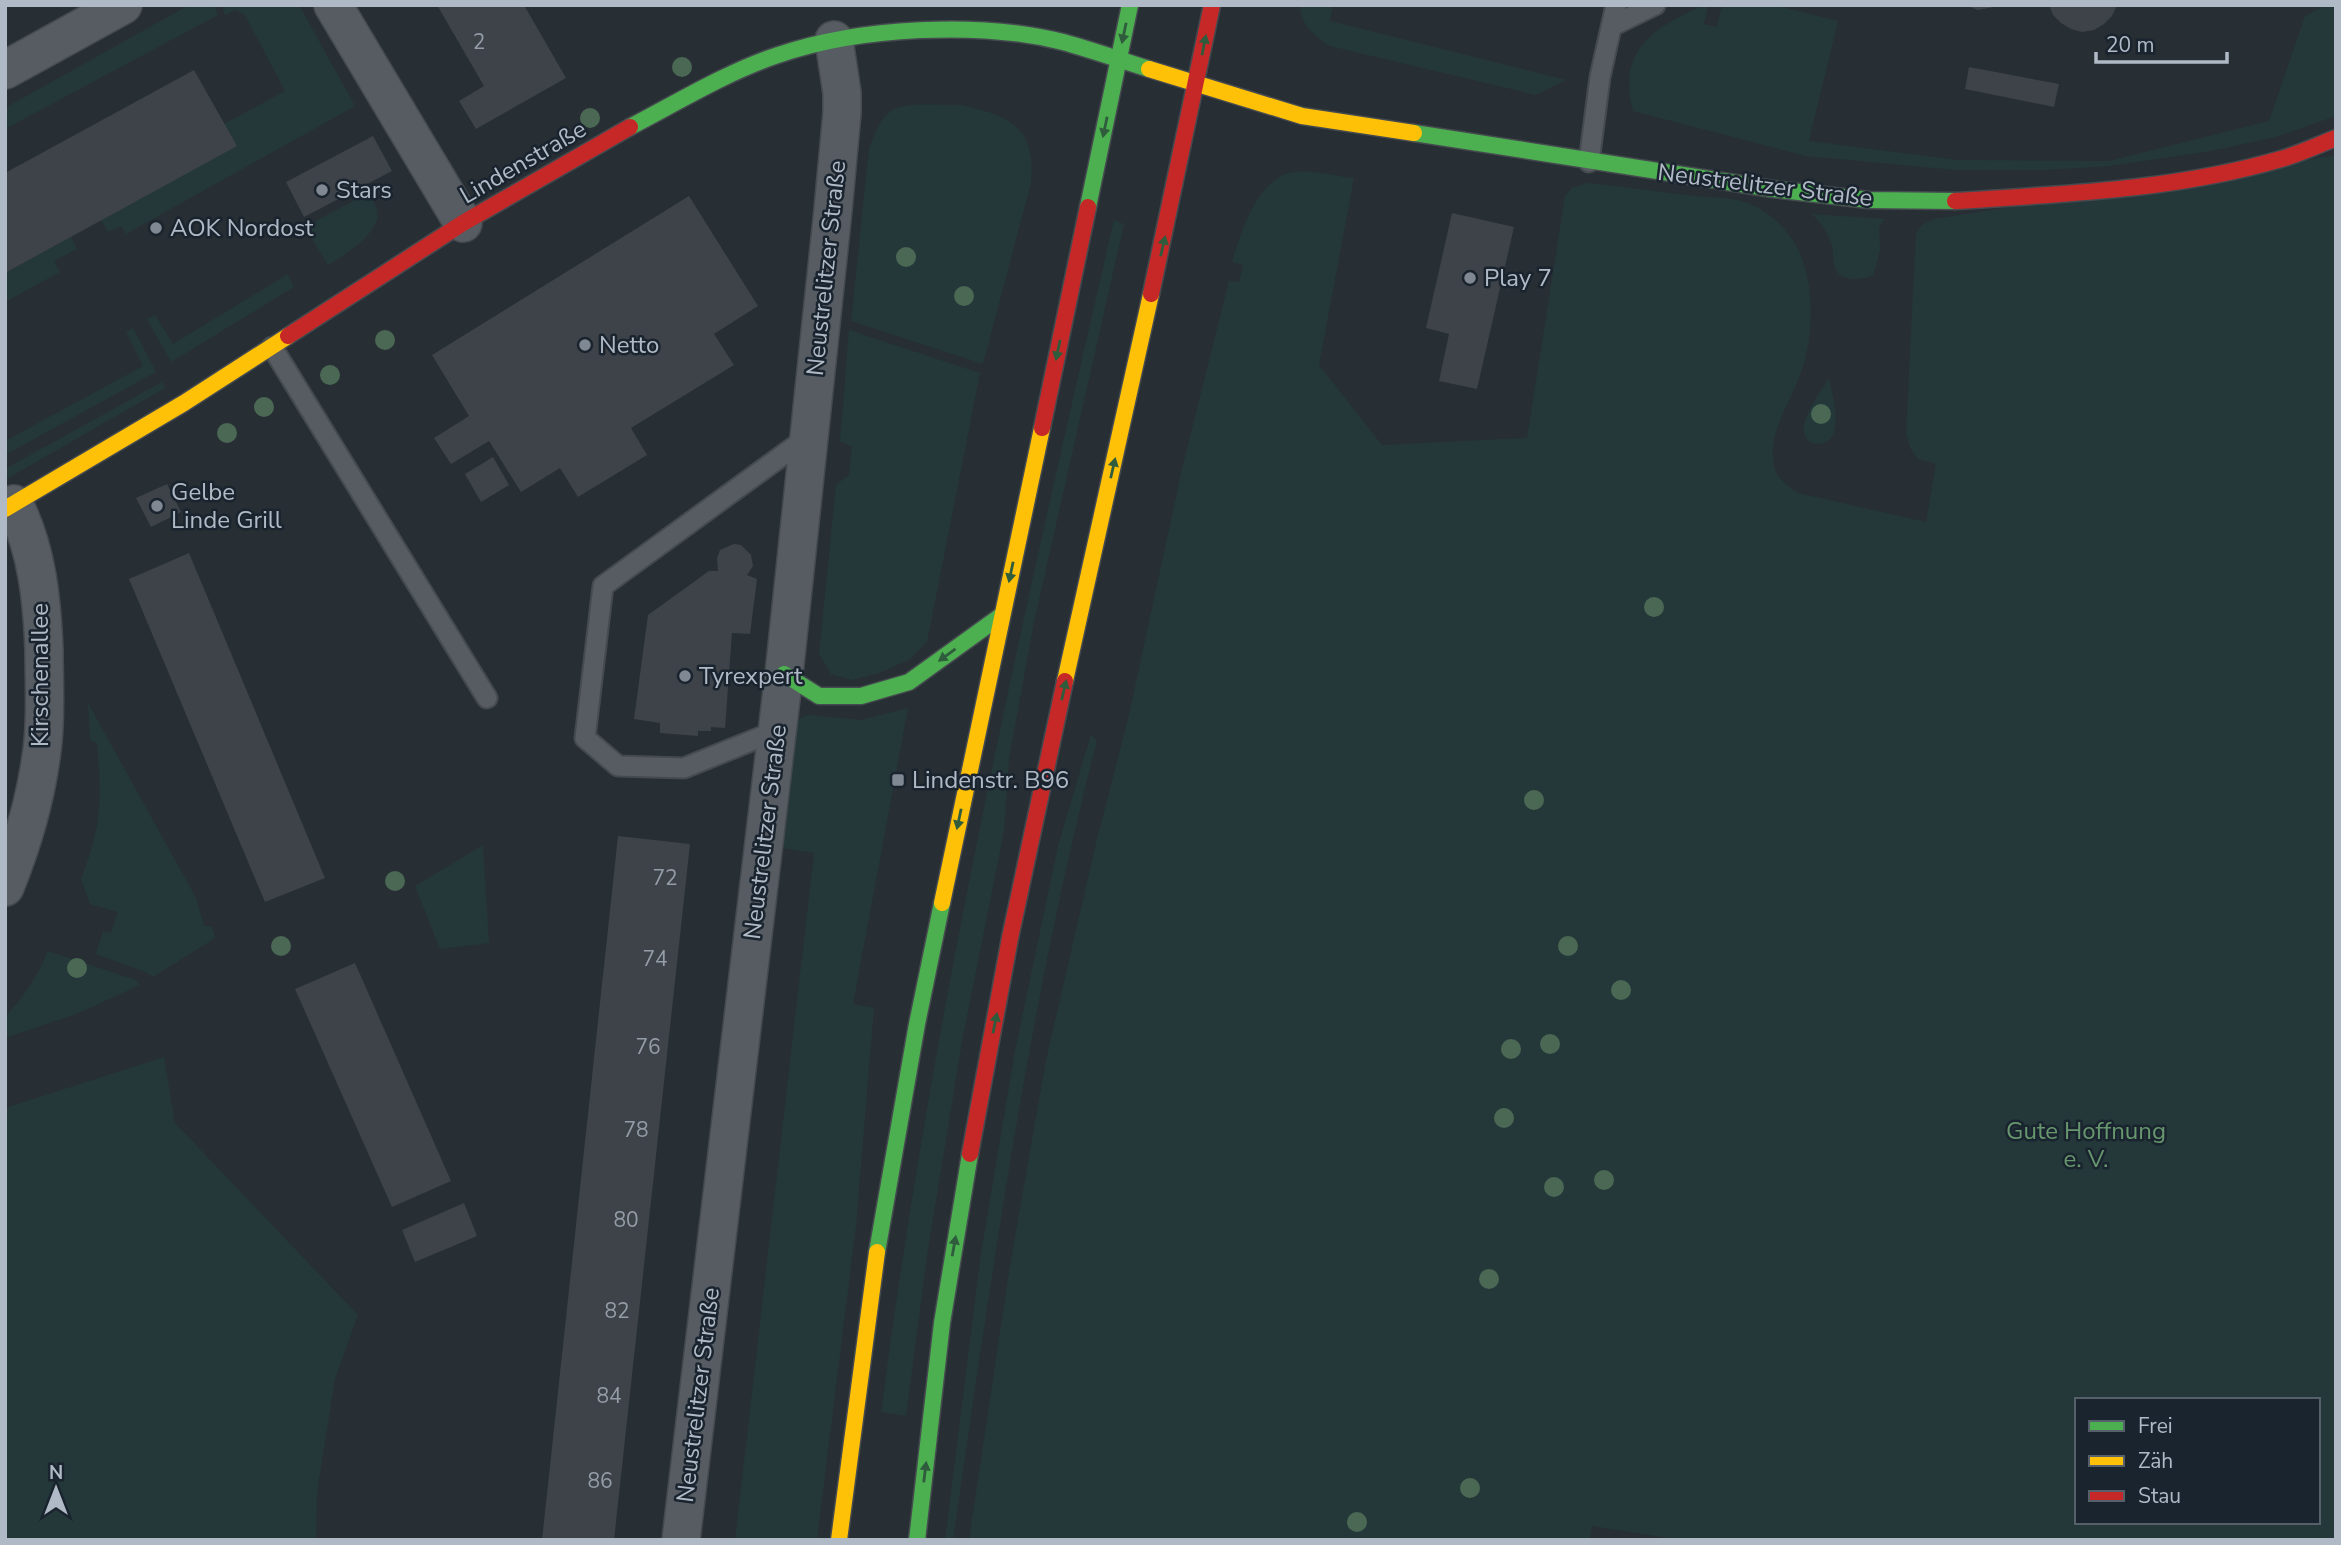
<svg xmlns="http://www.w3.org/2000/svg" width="2341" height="1545" viewBox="0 0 2341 1545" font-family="'Nunito Sans',sans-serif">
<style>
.green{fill:#24383a;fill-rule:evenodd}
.building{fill:#3e4349}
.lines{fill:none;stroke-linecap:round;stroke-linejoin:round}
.lane-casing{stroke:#454a4f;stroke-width:23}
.street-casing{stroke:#454a4f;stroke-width:40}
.fast-casing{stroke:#454a4f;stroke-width:19}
.slow-casing{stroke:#454a4f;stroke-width:19}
.jam-casing{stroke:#454a4f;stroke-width:19}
.lane{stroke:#575c62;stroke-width:19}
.street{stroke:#575c62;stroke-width:37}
.fast{stroke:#4caf50;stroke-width:16}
.slow{stroke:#ffc107;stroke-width:16}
.jam{stroke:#c62828;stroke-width:16}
.tree{fill:#4a6854}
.oneway{fill:#2e5c3c}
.poi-dot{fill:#808993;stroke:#1a242f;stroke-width:2.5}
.labels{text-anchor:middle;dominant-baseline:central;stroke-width:5;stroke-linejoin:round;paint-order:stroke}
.number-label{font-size:21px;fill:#949ca7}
.street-label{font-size:24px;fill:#b0bac6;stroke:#1a242f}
.poi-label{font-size:24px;fill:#b0bac6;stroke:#1a242f;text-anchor:start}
.park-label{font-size:24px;fill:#67976e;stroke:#1a242f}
</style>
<rect width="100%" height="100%" fill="#272e34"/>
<g class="green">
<polygon points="189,5 214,5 218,15 5,129 5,108"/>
<polygon points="222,5 299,5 355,106 126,234 121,226 108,232 101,220 224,124 285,91 245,15 235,10 225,15"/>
<path d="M1300,5H1333L1330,21L1566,80L1536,95L1330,46C1315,37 1300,24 1300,5Z"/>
<path d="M1703,5H1708L1704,24L1717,27L1722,5H1773L1838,21L1809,141L1958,160L2109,161L2269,121L2305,16L2326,5H2336V116L2276,137L2211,151L2110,166L2044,170H1956L1806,156L1633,111C1617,49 1653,29 1703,5Z"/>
<path d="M961,105C1011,116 1036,127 1031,183L983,364L851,321L869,148C874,136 879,119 891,111C905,101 943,106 961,105Z"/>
<path d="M2336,155V1540H1681L1592,1526L1590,1540H969L1010,1265L1046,1060L1096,843L1128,719L1182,469L1229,281L1239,282L1243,265L1232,262C1240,234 1257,181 1289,173C1308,168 1334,176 1354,178L1319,365L1382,445L1527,438L1565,196L1572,188L1588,183C1623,187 1658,191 1693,196C1709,197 1726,197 1741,201C1765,207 1785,226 1797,247C1817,285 1814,346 1796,385C1785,410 1768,437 1774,466C1777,479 1788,486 1798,493L1926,522L1936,464L1918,459L1910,448L1906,433L1916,234L1922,225L1934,219ZM2077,1400H2318V1522H2077Z"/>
<path d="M361,197H369C397,224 348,253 328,265L307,231L308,225Z"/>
<path d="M1812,214L1885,219L1879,227L1880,250L1873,276C1861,279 1844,283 1836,270C1832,263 1834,251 1831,242C1827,232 1820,222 1812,214Z"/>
<path d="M1114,220L1124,224L1034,622L1009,759L1004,831L963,1036L928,1249L906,1416L881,1412C933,1010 1023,614 1114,220Z"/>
<polygon points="71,237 77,249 54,261 60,272 5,302 5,273"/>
<polygon points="288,274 294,287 171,362 147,319 155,315 173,344"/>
<polygon points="133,328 156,372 5,455 5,441 143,366 126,332"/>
<polygon points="849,330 980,373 927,642 909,660 879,673 852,680 831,674 819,654 836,485 849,475 852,447 840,441"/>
<path d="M1829,378C1832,395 1839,415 1834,432C1830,447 1807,449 1804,432C1801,417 1822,390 1829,378Z"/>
<polygon points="162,382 165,388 5,480 5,469"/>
<path d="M88,703L196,898L204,926L212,927L215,938L153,977L148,973L96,954L103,931L111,933L118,912L90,904L81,879C102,825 102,801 97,743L90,740Z"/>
<polygon points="908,708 853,1004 874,1008 856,1226 817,1540 735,1540 814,853 781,848 798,719 808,715 861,720"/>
<path d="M1091,734L1097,741C1029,1003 992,1272 953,1540H945L980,1260L1015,1051L1058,846Z"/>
<polygon points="483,845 489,943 440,949 415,886"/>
<path d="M48,951L136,980L140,985L79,1013L5,1038V1017C24,997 37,977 48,951Z"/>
<polygon points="164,1057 175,1123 358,1315 335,1379 317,1492 316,1540 5,1540 5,1108"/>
</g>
<g class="building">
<polygon points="437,5 524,5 566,78 476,129 459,101 484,86"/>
<polygon points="1965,5 1994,5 1994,7 1978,10"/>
<polygon points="2049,5 2117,5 2112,16 2104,24 2094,30 2082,32 2071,29 2061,23 2053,15"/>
<polygon points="1969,67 2059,84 2054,107 1965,89"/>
<polygon points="194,70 237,146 5,273 5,173"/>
<polygon points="373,136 392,171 304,217 286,182"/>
<polygon points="689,196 758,306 714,334 734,365 631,428 647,455 578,497 560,468 521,492 489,441 451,464 434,438 469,416 432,355"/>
<polygon points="1452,213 1514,227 1477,389 1439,381 1449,334 1426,328"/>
<polygon points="493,457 509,485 481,502 465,474"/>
<polygon points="167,484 181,512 151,527 136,498"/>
<polygon points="734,544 741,545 751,555 753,566 747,575 757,579 750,634 732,633 725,728 711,727 711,731 698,731 698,736 660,733 660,723 634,719 648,615 709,571 718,571 717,558 720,550"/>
<polygon points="189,553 325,878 265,902 129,579"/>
<polygon points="618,836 690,844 614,1540 542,1540"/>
<polygon points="355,963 451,1181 392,1207 295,989"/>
<polygon points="464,1203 477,1236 415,1262 402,1230"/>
</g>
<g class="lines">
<defs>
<g id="lane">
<polyline points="1612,26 1655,5"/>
<polyline points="1589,162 1600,77 1616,5"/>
<polyline points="272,347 487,698"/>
<polyline points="776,731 684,768 618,766 585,738 603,586 809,436"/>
</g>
<g id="street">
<polyline points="333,5 463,223"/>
<polyline points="5,70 123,5"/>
<path d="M5,887C24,840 38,791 43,741C46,711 44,680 44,650C42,600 37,549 14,504"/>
<polyline points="681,1540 784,674 833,210 842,113 842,93 834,40"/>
</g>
<g id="fast">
<path d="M630,127C678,102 727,72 778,55C860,27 979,21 1063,42C1092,50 1120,60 1149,69"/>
<polyline points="1414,133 1773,189 1869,200 1955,201"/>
<polyline points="1088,207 1130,5"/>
<polyline points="784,674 819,696 861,696 909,682 1002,615"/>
<polyline points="877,1252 917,1024 942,903"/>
<polyline points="917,1540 942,1323 970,1154"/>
</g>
<g id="slow">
<polyline points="1149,69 1302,116 1414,133"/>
<polyline points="5,509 184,403 288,336"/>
<polyline points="1065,681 1151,294"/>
<polyline points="942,903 1042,428"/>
<polyline points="839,1540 877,1252"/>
</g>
<g id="jam">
<path d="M1955,201C2064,194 2175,190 2281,159C2299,154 2318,145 2336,138"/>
<polyline points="1151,294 1212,5"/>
<polyline points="288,336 463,223 630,127"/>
<polyline points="1042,428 1088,207"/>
<polyline points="970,1154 1010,938 1065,681"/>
</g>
</defs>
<use href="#lane" class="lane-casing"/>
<use href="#street" class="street-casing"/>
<use href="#fast" class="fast-casing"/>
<use href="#slow" class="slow-casing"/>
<use href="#jam" class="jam-casing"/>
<use href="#lane" class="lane"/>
<use href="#street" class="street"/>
<use href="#fast" class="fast"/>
<use href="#slow" class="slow"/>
<use href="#jam" class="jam"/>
</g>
<g class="tree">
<circle cx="682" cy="67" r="10"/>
<circle cx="590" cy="118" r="10"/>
<circle cx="906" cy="257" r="10"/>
<circle cx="964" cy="296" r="10"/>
<circle cx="385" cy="340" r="10"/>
<circle cx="330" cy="375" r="10"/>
<circle cx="264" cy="407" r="10"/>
<circle cx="1821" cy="414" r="10"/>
<circle cx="227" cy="433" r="10"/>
<circle cx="1654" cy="607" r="10"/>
<circle cx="1534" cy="800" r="10"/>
<circle cx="395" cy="881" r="10"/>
<circle cx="281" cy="946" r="10"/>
<circle cx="1568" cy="946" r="10"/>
<circle cx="77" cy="968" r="10"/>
<circle cx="1621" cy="990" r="10"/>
<circle cx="1550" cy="1044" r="10"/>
<circle cx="1511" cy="1049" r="10"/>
<circle cx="1504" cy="1118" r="10"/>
<circle cx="1604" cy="1180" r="10"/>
<circle cx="1554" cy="1187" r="10"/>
<circle cx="1489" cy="1279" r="10"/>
<circle cx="1470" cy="1488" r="10"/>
<circle cx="1357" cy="1522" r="10"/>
</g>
<defs><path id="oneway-solid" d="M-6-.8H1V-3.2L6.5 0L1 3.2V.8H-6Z" transform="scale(1.75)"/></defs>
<g class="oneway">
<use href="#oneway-solid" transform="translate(1124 33) rotate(102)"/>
<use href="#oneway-solid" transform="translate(1204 45) rotate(-79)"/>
<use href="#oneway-solid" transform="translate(1105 127) rotate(102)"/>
<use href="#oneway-solid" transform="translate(1163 246) rotate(-77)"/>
<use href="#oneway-solid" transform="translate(1058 350) rotate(102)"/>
<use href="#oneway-solid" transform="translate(1113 468) rotate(-77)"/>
<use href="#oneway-solid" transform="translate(1011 572) rotate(102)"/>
<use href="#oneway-solid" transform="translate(947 655) rotate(144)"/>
<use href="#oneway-solid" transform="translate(1064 690) rotate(-77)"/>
<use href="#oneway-solid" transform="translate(959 819) rotate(102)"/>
<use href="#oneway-solid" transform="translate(995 1023) rotate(-79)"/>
<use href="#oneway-solid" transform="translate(954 1246) rotate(-80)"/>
<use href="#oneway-solid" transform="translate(925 1472) rotate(-83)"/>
</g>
<g class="poi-dot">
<circle cx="322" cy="190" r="7"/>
<circle cx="156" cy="228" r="7"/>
<circle cx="1470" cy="278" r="7"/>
<circle cx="585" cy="345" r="7"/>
<circle cx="157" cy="506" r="7"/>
<circle cx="685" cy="676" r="7"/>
<rect x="891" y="773" width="14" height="14" rx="3.5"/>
</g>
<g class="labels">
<g class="number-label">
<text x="479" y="42">2</text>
<text x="665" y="878">72</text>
<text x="655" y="959">74</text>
<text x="648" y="1047">76</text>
<text x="636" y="1130">78</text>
<text x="626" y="1220">80</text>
<text x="617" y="1311">82</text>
<text x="609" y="1396">84</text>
<text x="600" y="1481">86</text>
</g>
<g class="street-label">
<text transform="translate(523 162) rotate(-30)">Lindenstraße</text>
<text transform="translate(1765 185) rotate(7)">Neustrelitzer Straße</text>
<text transform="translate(826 268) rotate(-84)">Neustrelitzer Straße</text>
<text transform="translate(40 675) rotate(-90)">Kirschenallee</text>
<text transform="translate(765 832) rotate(-83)">Neustrelitzer Straße</text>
<text transform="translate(698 1395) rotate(-83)">Neustrelitzer Straße</text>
</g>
<g class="poi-label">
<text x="336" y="190">Stars</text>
<text x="170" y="228">AOK Nordost</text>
<text x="1484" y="278">Play 7</text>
<text x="599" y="345">Netto</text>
<text x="171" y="492">Gelbe<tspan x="171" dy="28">Linde Grill</tspan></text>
<text x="699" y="676">Tyrexpert</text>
<text x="912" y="780">Lindenstr. B96</text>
</g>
<g class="park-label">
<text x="2086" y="1131">Gute Hoffnung<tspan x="2086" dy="28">e. V.</tspan></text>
</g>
</g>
<rect width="2341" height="1545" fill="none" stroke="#b0bac6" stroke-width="14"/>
<rect x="2075" y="1398" width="245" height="126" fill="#1a242f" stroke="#56606b" stroke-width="2"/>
<rect x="2089" y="1421" width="35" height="10" fill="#4caf50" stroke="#56606b" stroke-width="2"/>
<text x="2138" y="1433" font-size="21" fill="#b0bac6">Frei</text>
<rect x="2089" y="1456" width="35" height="10" fill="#ffc107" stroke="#56606b" stroke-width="2"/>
<text x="2138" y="1468" font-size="21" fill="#b0bac6">Zäh</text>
<rect x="2089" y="1491" width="35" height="10" fill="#c62828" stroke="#56606b" stroke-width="2"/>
<text x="2138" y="1503" font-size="21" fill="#b0bac6">Stau</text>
<g transform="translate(56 1489)" stroke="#1a242f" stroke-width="5" paint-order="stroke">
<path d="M0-5L12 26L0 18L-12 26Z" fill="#b0bac6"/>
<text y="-10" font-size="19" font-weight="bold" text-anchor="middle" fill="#b0bac6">N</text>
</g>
<path d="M2096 52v10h131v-10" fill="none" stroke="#b0bac6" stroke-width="3.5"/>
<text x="2106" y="52" font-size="21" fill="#b0bac6" stroke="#1a242f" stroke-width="5" paint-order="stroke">20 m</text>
</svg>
